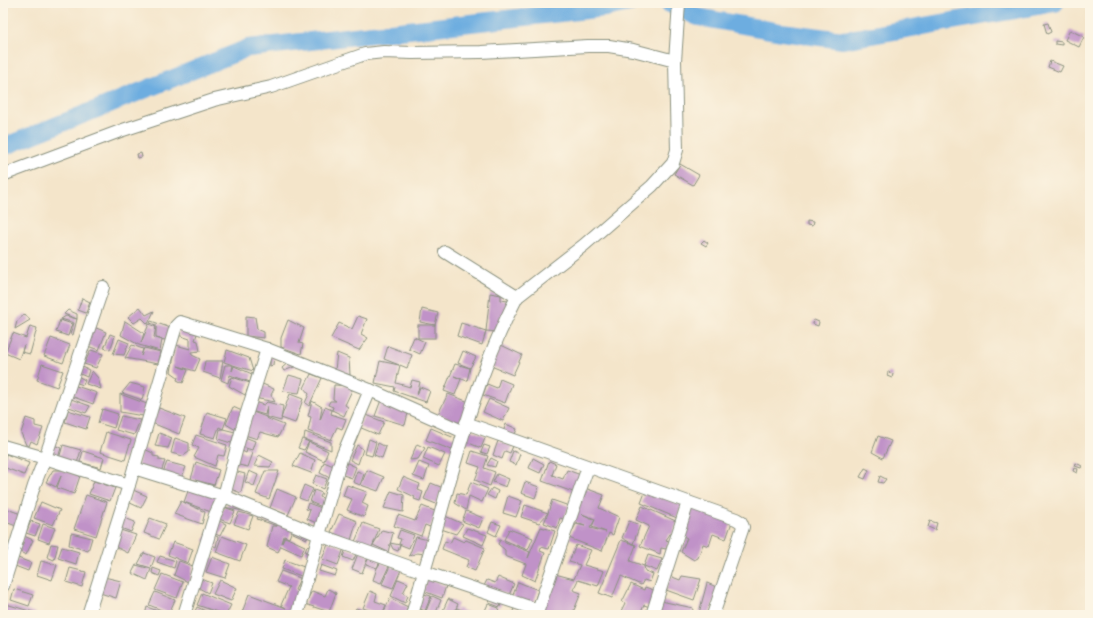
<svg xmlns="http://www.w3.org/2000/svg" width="1093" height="618" viewBox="0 0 1093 618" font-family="Caveat,sans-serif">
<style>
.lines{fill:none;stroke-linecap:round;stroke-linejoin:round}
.river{stroke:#6dade0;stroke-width:18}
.building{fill:#c092c8;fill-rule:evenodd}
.minor-casing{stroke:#8a917f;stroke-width:14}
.minor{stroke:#fff;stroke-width:12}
</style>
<rect width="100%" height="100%" fill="#fcf5e5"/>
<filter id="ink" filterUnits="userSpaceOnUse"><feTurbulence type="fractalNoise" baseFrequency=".025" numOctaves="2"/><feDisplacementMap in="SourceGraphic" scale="8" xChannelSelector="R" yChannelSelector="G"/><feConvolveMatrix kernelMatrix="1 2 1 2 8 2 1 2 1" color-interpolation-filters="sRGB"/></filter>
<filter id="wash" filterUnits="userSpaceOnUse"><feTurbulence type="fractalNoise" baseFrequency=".012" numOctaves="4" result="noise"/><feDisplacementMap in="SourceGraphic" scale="16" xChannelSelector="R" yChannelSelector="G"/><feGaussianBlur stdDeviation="0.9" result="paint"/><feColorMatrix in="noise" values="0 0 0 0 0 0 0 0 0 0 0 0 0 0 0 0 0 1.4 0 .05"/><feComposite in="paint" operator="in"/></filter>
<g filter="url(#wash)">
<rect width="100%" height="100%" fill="#f4e5ca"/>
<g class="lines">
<g class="river">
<polyline points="668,3 698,17 781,32 843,40 1055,3"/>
<polyline points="3,147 248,48 605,8 630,3"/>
</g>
</g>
<g id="blocks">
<g class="building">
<polygon points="1048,23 1051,32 1047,34 1044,24"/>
<polygon points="1070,30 1084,37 1079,47 1065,40"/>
<polygon points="1055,41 1062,42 1062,45 1055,44"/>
<polygon points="1050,61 1063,66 1060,72 1048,67"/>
<polygon points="141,153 142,157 138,158 137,154"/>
<polygon points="680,164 699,175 693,185 674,174"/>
<polygon points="807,221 813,222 812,226 807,225"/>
<polygon points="704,240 708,243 706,246 701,243"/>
<polygon points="490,293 501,295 501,300 508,301 505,321 500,332 486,331 482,345 457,336 461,323 486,331"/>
<polygon points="82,298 90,302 86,313 78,310"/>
<polygon points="140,307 146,315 154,311 148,324 142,318 134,323 128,317"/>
<polygon points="422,309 438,313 435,325 420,322"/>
<polygon points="68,310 77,314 77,319 64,314"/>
<polygon points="25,314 30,320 15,329 17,321"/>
<polygon points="66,316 77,319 73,335 70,334 74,323 61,319"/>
<polygon points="246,316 255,317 257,329 264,332 264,338 246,336"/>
<polygon points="358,316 367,319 361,334 368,338 359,350 331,338 339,323 352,329"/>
<polygon points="60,320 72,324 68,336 56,332"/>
<polygon points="288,320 304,328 299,343 303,344 301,354 281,347 281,338"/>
<polygon points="814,320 819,322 818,326 813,324"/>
<polygon points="125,321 144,333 141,343 149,324 156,327 154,337 156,338 156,325 150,323 151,321 171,328 165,340 156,338 162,340 160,351 139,345 121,335"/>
<polygon points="89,325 106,332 99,350 82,344"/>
<rect x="418" y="325" width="17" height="13"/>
<polygon points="30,326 37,328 30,354 22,352 24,345 19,359 5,353 13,333 26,338"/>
<polygon points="181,328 197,334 195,340 198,341 200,351 191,352 192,355 200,359 195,371 178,366 188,370 183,383 177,380 178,377 171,372 176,345 190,349 190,339 178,335"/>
<polygon points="110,334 115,336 110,350 104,348"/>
<polygon points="414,337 425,342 420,354 409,349"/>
<polygon points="51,338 70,345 63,363 44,356"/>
<polygon points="119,339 129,343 124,355 113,354"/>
<polygon points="132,345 143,349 141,356 144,348 161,352 158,364 125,358"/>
<polygon points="501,345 522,355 513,375 491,366"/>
<polygon points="388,346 412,355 407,368 400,365 396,383 410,387 412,380 420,382 417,395 420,387 430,391 426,402 394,391 395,387 375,383 380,361 399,365 384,359"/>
<polygon points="91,350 103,354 96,368 84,364"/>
<polygon points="227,350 249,358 253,371 233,365 232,371 234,366 252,374 250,382 230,375 228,383 221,380 225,365 233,365 224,362"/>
<polygon points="463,351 476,357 470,368 458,363"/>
<polygon points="337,353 349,358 350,375 335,370"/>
<polygon points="274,356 273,365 270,366 270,357"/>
<polygon points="291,360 299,365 284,371 282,368"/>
<polygon points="205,361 223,361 220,378 203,372"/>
<polygon points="42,364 63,371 57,387 37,380"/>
<polygon points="76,364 89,370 87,377 73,371"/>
<polygon points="455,364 470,368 467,381 454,376 461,379 455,395 444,391"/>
<polygon points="92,371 98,378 101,389 86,384"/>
<polygon points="888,372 893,374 892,378 887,376"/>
<polygon points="72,373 85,380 83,385 69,380"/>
<polygon points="311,374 322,378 309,406 305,403 309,394 304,388"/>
<polygon points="289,375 303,379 299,393 283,391"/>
<polygon points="232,377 250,383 245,395 229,386"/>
<polygon points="500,379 512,384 505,403 483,395 487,384 497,388"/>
<polygon points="258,382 274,389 271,395 275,402 254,398"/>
<polygon points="130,383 145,387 142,400 122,393"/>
<polygon points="70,384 97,393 93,404 68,395"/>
<polygon points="334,385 354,386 345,405 348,407 344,416 332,410 331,414 346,419 342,429 337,427 331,440 308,431 311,417 308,416 312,401 322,407 320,420 325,407 332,410 333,407 328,405 330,401 336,401 333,399"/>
<polygon points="120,394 147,404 143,416 120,412"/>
<polygon points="290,394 303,399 295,423 281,418"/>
<polygon points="448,394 469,402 460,423 438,414"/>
<polygon points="71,399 90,406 86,413 69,407"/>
<polygon points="489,399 509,408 503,421 483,412"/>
<polygon points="381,400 409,409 405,425 375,416"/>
<polygon points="254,402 264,405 267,402 283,406 281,421 266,417 266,418 284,425 278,437 260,432 257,439 245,435 253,412 266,417 267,406 265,415 251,411"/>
<polygon points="233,407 242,411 236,430 226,424"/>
<polygon points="159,408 185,418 179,434 152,423"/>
<polygon points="102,409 118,414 114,428 98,423"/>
<polygon points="68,410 90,417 86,429 65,422"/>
<polygon points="207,412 227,418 223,429 235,432 231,443 218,439 220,429 223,429 219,427 215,438 200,434"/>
<polygon points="364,414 384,422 378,435 359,427"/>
<polygon points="121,416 140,420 134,435 116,430"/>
<polygon points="26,418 35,421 35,426 43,428 37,444 31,441 29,446 26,445 21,433"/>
<polygon points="506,424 517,429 514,437 503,432"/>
<polygon points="431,428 457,439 452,450 426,440"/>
<polygon points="469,429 486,436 481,448 464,441"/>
<polygon points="106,432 131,440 125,460 100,452"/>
<polygon points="305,432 331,442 331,450 304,439"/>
<polygon points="159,433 172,438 168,448 155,446"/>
<polygon points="196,435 227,445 224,456 218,455 215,466 194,457 199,448 192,445"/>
<polygon points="242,436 255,441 252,450 239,446"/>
<polygon points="878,436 891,441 883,458 872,452"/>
<polygon points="175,438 189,443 189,452 183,456 171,453"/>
<polygon points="302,439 309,442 328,451 324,461 305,452 309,442 304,450 298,448"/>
<polygon points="369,439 376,442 372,456 365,454"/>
<polygon points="498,441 513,446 510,453 505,451 502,459 493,455"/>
<polygon points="49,443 61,448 58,458 45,454"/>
<polygon points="378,443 386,447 382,458 374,455"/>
<polygon points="417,444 425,448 418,459 410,460"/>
<polygon points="63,445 81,450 76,467 58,462"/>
<polygon points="357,445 363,449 358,464 350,460"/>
<polygon points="484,445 490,447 487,454 481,452"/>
<polygon points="428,447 445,454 439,466 423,459"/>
<polygon points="142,448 153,453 153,456 159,457 159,460 165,461 160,475 137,468"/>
<polygon points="240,450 246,453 247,450 253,453 248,467 234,464"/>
<polygon points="83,451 104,458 101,468 80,462"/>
<polygon points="472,451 488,456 484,468 495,472 490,486 475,480 480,467 468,463"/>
<polygon points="513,451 520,454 516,465 509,462"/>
<polygon points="300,453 315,460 311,473 293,466"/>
<polygon points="6,454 29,463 24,475 3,467"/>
<polygon points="259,455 273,462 270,467 254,466"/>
<polygon points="491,458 497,461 495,467 487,465"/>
<polygon points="533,458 544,464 540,473 529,468"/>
<polygon points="549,461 556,464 552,475 563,479 567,470 581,475 573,492 542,481"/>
<polygon points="167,462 186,467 179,485 160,480"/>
<polygon points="196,462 219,470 214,485 191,479"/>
<polygon points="324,462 336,467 332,479 320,473"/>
<polygon points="345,462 356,467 352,478 340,474"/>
<polygon points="419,462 429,466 424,480 413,476"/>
<polygon points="1076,463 1082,466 1081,468 1075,466"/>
<polygon points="865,468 869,470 865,479 860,477"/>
<polygon points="1074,468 1078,469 1077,473 1073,471"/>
<polygon points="53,470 63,470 80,476 74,494 57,488 61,476 56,487 46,482"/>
<polygon points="367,470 384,477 378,491 361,485"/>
<polygon points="234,471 245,474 241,493 228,488"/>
<polygon points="249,471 258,475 254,486 245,482"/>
<polygon points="265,471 279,471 269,499 256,494"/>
<polygon points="357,471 364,474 360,485 353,482"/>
<polygon points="497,474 509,479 506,487 493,482"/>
<polygon points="316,475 327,479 323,489 312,484"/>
<polygon points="880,476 886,479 883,483 878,482"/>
<polygon points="403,477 420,484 418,490 423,492 420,501 414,499 415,497 398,489"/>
<polygon points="94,481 115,488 110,501 89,494"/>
<polygon points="471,482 488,489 482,502 469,496 466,510 455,503 457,493 466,495"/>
<polygon points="525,482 539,487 535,498 521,493"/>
<polygon points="191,483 218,492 211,512 184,502"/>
<polygon points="431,483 443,488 436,504 424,499"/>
<polygon points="304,485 313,489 307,501 299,498"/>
<polygon points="347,485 367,492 362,503 368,506 364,517 347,510 352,499 343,496"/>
<polygon points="492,488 498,491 495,499 487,495"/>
<path d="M585,488L604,495L599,508L619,517L613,535L609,533L602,551L569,538L576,524L585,526L574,522ZM582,514L595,519L592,527L606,532L590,528L595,520Z"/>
<polygon points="277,489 296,497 288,515 270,508"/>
<polygon points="133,490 147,496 141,508 128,502"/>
<polygon points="314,490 322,493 320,497 325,499 322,507 310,502"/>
<polygon points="646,490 683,505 677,518 641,503"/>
<polygon points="391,491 404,495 403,512 384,508"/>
<polygon points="86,495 107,502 96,536 74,529"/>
<polygon points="508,496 522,501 516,517 503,513"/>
<polygon points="552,500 569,506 564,519 560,518 557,528 544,523 548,513 539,523 521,517 525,505 548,513"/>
<polygon points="181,501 205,512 202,524 174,514"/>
<polygon points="232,501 249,508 248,512 224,507 235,511 230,523 219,519 224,507"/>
<polygon points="41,502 60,510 53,525 34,518"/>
<polygon points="308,503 324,509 319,524 307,519 310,510 306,509"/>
<polygon points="422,506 437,512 430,527 425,525 421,536 394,526 398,515 415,521"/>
<polygon points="642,506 678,522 672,535 670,534 666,540 669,541 666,549 661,548 660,554 640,546 649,526 636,520"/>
<polygon points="689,506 732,522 726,539 713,534 709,546 703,544 698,558 694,560 681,552 687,538 681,535"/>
<polygon points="4,508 21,514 16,526 3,521"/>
<polygon points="466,511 483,518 479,528 462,521"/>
<polygon points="239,512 253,516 248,529 234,524"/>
<polygon points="260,513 277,520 277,526 257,519"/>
<polygon points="339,514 357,521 351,540 331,532"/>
<polygon points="443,515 463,524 456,534 438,528"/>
<polygon points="122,517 135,522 131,532 118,527"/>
<polygon points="150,518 166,524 159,539 144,533"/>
<polygon points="31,521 40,524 35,536 26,533"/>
<polygon points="219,521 226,524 220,536 213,533"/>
<polygon points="629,521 640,525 633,544 622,538"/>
<polygon points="930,521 937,523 935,530 928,527"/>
<polygon points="279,522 293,527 289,538 284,536 282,543 285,537 305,546 301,555 281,546 278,552 267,547 272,526 277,526"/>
<polygon points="492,522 501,525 496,536 488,532"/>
<polygon points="363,523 379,529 371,550 354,544"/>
<polygon points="43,524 55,528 49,543 38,539"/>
<polygon points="295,527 309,532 307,539 293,533"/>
<polygon points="541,527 555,531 549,549 541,547 540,551 545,553 535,581 522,575 526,564 505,556 505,550 498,544 500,540 530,552 528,558"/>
<polygon points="467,528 487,535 483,545 463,536"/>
<polygon points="117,529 136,535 128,553 112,545"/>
<polygon points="509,529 533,538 528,550 504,540"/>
<polygon points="382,530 393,533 388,552 373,545"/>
<polygon points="400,530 414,535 409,548 399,544 401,539 397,538"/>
<polygon points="208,532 218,537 216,547 204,541"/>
<polygon points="71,533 92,538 88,551 69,545"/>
<polygon points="24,536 33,540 26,555 18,551"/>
<polygon points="222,536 246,545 240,561 216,552"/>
<polygon points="416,537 428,540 425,554 417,553 409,556"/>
<polygon points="453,537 464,542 466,540 485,548 475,571 466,567 469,560 442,549 445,541 450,543"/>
<polygon points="621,540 636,545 630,561 644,566 648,555 662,559 657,571 644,566 645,571 653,574 650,582 644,580 641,585 621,576 612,598 599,593"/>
<polygon points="173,542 193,549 188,563 168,555"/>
<polygon points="329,542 344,548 338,565 322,559"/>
<polygon points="390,543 400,545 398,551 393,549"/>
<polygon points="51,544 58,545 54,560 47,557"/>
<polygon points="576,545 591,550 584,565 604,571 598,586 578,580 573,590 581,593 572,615 540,615 555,574 574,579 580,565 569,562"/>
<polygon points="307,546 312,548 309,554 305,552"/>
<polygon points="62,547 79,552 76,564 58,558"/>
<polygon points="346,548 357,552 353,561 343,557"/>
<polygon points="359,551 369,555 362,573 352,569"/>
<polygon points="144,553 155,557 151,568 138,564"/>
<polygon points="370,555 381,559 377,568 381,562 389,566 381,583 373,580 377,568 366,564"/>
<polygon points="160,556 176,561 174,568 157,562"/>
<polygon points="212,557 230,564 225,578 206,572"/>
<polygon points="18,558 31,563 28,571 15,566"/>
<polygon points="285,560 304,567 301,576 282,569"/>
<polygon points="41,561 57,565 52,580 37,575"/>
<polygon points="179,561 193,566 190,583 174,575"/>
<polygon points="136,565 151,569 147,580 132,573"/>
<polygon points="321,565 337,571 335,576 319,571"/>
<polygon points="390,566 401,570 393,588 382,584"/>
<polygon points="70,568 86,572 82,587 66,582"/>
<polygon points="153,568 161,571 159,576 152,573"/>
<polygon points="281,571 300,578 295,590 301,592 295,615 269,615 258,611 257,615 241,615 249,594 286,608 281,605 289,587 276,582"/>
<polygon points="162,574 183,582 177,598 155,590"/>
<polygon points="670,576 680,580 682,576 701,579 694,600 666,590"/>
<polygon points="104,577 121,581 116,598 100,593"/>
<polygon points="498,577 514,584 509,595 484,586 487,580 495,583"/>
<polygon points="201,579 212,583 208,593 197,587"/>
<polygon points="398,579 408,583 403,593 408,596 405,603 391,596"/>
<polygon points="428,579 446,586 442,598 423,591"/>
<polygon points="220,580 237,588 231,601 213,594"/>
<polygon points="518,582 538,590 533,605 511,600"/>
<polygon points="707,583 719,588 709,615 699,613"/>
<polygon points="631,584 644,590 645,587 656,591 650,607 644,605 640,615 619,615 625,603 622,602"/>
<polygon points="14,589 33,595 29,606 11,600"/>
<polygon points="328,589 336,593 329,612 305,604 312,591 325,596"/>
<polygon points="370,591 377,594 375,601 386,605 382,615 363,608"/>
<polygon points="155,592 175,600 169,613 149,605"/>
<polygon points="202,593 231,605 226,615 197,605"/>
<polygon points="424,594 431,596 425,611 418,608"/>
<polygon points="432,596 441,600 435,615 426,611"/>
<polygon points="491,597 502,602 500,607 489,603"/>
<polygon points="390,598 408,607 405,615 391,615 384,612"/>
<polygon points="448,599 458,604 453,615 441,615"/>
<polygon points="661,601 693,608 692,615 657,615"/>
<polygon points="6,604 36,613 35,615 3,615"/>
<polygon points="488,604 499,608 497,615 483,615"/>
<polygon points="147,607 169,615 145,615"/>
<polygon points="197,607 215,615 193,615"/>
<polygon points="356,608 369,613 368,615 353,615"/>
<polygon points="457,608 474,615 454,615"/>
<polygon points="514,608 533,615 512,615"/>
<polygon points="94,610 105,614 105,615 93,615"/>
</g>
</g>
</g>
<g filter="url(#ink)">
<use href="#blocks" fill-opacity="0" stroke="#8a917f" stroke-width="1"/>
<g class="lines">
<defs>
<g id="minor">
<polyline points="3,175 123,130 214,100 271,87 365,54 384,52 412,53 481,52 588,46 609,46 633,50 675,61"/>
<polyline points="445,252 517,297 584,245 652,186 673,163 677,150 675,61 679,3"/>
<path d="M517,297C472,383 451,480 424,572L538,610L537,615"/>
<polyline points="466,423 688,502 652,615"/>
<polyline points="3,446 45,458 103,287"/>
<polyline points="134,468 224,496 243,425 267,349 370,390"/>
<polyline points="688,502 736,519 741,522 743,527 713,615"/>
<polyline points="3,586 34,486 45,458 129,485"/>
<polyline points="538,610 588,467"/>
<polyline points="88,615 129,485 176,326 180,322 267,349"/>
<polyline points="184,615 215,515 224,496 319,535 341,459 370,390 464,432"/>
<polyline points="297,615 319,535 424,572 412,615"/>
</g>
</defs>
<use href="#minor" class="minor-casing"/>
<use href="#minor" class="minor"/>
</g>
</g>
<rect width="1093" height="618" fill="none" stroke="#fcf5e5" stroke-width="16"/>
</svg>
